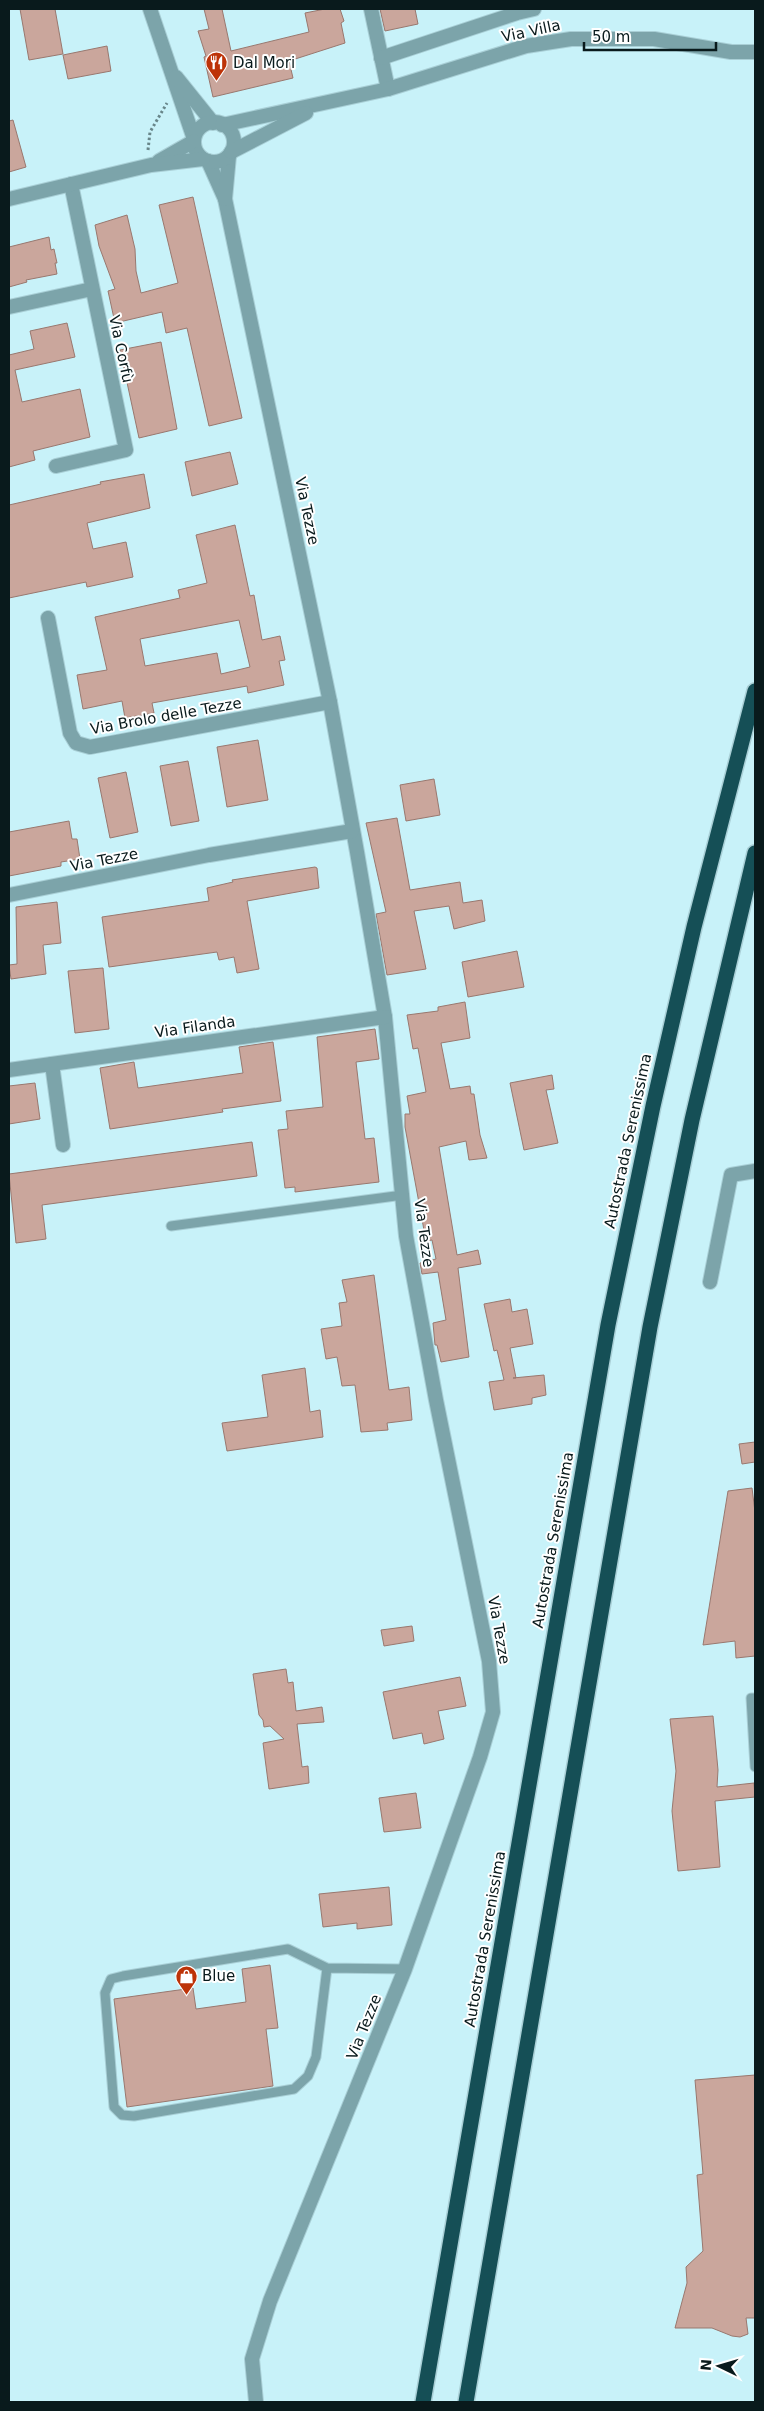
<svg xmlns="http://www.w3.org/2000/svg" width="764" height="2411" viewBox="0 0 764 2411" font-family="'DejaVu Sans',sans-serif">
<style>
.building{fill:#caa69c;stroke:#99786f;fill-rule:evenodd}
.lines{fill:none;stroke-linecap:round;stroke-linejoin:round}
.service-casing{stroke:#a9cfd6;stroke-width:11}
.minor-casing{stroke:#a9cfd6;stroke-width:16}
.tertiary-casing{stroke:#a9cfd6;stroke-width:16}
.motorway-casing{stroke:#a9cfd6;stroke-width:18}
.path{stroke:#68868a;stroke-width:3;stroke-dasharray:2.5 2.5;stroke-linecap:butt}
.service{stroke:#7ca4aa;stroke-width:9}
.minor{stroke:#7ca4aa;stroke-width:14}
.tertiary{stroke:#7ca4aa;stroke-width:14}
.motorway{stroke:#154f56;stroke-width:15}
.labels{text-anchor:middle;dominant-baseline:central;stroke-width:4;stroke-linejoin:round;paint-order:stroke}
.street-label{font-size:15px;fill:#091a1c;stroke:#fff}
.poi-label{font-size:15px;fill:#091a1c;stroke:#fff;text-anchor:start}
</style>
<rect width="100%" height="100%" fill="#c8f2f9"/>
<g class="building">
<polygon points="20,9 55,9 63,54 29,60"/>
<polygon points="204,9 222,9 231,51 309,32 305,13 325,9 340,9 344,21 341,23 345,43 289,61 293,78 213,97 204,57 206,56 198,31 209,29"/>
<polygon points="380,9 415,9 418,24 385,31"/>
<polygon points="107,46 111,71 68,79 63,55"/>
<polygon points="13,120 26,167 9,172 9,121"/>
<polygon points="193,197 242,418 209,426 187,328 166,333 162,312 115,323 108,291 115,289 99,246 95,225 127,215 135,249 136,271 141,293 178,283 159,205"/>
<polygon points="49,237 51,250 54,249 57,263 55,263 57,274 26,280 27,282 9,287 9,247"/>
<polygon points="67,323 75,357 15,370 22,402 80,389 90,437 33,451 35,460 9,467 9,355 34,349 30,331"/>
<polygon points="161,342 177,429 139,438 120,350"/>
<polygon points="230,452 238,484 192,496 185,462"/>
<polygon points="144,474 150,508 87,523 93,549 126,542 133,577 87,587 86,582 9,598 9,505 101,484 100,482"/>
<path d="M235,525L250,596L254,595L262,640L280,636L285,660L279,661L284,685L248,693L247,686L152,703L154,713L125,718L122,701L83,709L77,675L107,670L95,617L180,598L178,590L207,583L196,535ZM239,620L250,667L221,674L217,653L145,666L140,639Z"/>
<polygon points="258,740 268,800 227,807 217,747"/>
<polygon points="188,761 199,821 171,826 160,766"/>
<polygon points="126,772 138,832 110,838 98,778"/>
<polygon points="434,779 440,815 406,821 400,785"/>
<polygon points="397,818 410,890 460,882 463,903 482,900 485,921 454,929 449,906 414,911 426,969 387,975 376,914 386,912 366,823"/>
<polygon points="69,821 72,839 77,839 80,859 61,862 61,866 9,876 9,832"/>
<polygon points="315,867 317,868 319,888 247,901 259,969 237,973 234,957 219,960 217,952 109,967 102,917 209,901 207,888 233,882 232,880"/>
<polygon points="57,902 61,943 43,945 46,974 11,979 9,965 17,964 16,907"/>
<polygon points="517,951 524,987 468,997 462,962"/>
<polygon points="103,968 109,1029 75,1033 68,971"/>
<polygon points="465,1002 470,1038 441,1043 450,1089 470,1086 471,1094 474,1094 480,1135 487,1158 469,1160 466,1141 439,1147 457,1255 478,1250 481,1264 458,1268 469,1357 441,1362 437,1345 435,1345 433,1323 446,1320 438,1272 422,1274 420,1263 436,1259 432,1240 426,1241 405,1127 405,1114 410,1114 407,1096 426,1092 418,1048 413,1049 407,1015 438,1011 438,1007"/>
<polygon points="375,1029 379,1059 356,1062 365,1139 374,1138 379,1182 295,1192 295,1187 285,1188 278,1130 288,1129 286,1111 323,1107 317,1037"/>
<polygon points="273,1042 281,1101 222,1109 223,1112 110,1129 100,1068 134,1062 138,1088 243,1073 239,1047"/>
<polygon points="552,1075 554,1089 546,1090 558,1143 524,1150 510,1083"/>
<polygon points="35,1083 40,1119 9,1124 9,1086"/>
<polygon points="252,1142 257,1176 42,1205 46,1239 16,1243 9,1174"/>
<polygon points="374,1275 389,1390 409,1387 412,1420 387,1423 388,1430 361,1432 355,1385 342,1386 337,1357 326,1359 321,1329 342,1326 339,1303 347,1302 342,1280"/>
<polygon points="510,1299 512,1312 527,1309 533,1344 510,1348 516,1378 513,1378 544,1375 546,1395 532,1398 532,1404 494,1410 489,1382 504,1380 497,1350 494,1351 484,1304"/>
<polygon points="305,1368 310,1412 320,1410 323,1437 227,1451 222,1423 268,1417 262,1375"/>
<polygon points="755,1442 755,1462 742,1464 739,1444"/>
<polygon points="752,1488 755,1512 755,1656 736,1658 735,1641 703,1645 728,1491"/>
<polygon points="412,1626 414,1641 384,1646 381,1630"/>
<polygon points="286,1669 288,1683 293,1682 296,1711 322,1707 324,1722 297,1724 302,1767 308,1766 309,1783 269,1789 263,1743 284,1739 270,1726 264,1727 263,1720 259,1715 253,1674"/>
<polygon points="460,1677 466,1706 438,1711 444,1739 424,1744 422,1733 393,1739 383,1692"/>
<polygon points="713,1716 718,1770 717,1787 754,1783 755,1797 715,1801 720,1867 678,1871 672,1811 676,1771 670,1719"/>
<polygon points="416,1793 421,1828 384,1832 379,1798"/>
<polygon points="389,1887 392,1925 357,1929 357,1923 323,1927 319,1894"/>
<polygon points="270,1965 278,2028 266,2029 273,2086 127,2107 114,1999 193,1988 196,2009 246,2002 242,1969"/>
<polygon points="755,2075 755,2318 746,2318 748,2334 740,2337 732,2336 712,2328 675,2328 687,2283 686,2267 703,2251 697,2175 703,2174 695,2080"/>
</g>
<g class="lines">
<defs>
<g id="service">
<polyline points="171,1226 403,1195"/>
<polyline points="755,1698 751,1698 755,1767"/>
<polyline points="327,1968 316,2057 308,2076 294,2089 134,2116 122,2115 114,2107 105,1993 111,1979 123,1976 288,1949 327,1968 405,1969"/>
</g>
<g id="minor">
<polyline points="150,9 194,139"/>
<polyline points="371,9 388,89"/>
<polyline points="381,58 517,13 534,9"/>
<polyline points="176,77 213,123"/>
<polyline points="208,161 225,199 330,702 357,852 385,1017 406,1236 436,1400 489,1661 493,1712 480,1757 405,1969 270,2301 252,2359 256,2402"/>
<polyline points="225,199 229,156"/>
<polyline points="9,307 92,289"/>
<polyline points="56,466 126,450 71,184"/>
<polyline points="48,618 70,733 76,743 90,747 330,702"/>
<polyline points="9,895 209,855 352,831"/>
<polyline points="52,1064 63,1145"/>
<polyline points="9,1070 385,1017"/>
<polyline points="710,1282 731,1175 755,1171"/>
</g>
<g id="tertiary">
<circle cx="214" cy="142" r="20"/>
<polyline points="222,125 388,89 526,46 571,39 654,39 731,52 755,52"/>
<polyline points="231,152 306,113"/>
<polyline points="159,161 194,141"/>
<polyline points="9,199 151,165 203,159"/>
</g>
<g id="motorway">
<polyline points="423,2402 608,1325 653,1106 694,927 755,691"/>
<polyline points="466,2402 650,1327 692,1120 755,853"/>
</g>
</defs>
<use href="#service" class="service-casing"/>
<use href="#minor" class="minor-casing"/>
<use href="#tertiary" class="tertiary-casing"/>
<use href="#motorway" class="motorway-casing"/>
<polyline class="path" points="148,150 150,132 167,103"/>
<use href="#service" class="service"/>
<use href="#minor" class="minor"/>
<use href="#tertiary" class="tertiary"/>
<use href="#motorway" class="motorway"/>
</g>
<defs>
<symbol id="restaurant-pin" viewBox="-11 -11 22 30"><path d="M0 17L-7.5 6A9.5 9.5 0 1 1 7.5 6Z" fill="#bd3308" stroke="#fff"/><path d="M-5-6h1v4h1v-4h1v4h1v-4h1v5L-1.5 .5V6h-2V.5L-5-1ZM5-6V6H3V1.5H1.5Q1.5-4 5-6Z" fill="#fff"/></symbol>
<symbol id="shop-pin" viewBox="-11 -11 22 30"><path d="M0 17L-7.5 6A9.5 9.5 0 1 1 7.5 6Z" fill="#bd3308" stroke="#fff"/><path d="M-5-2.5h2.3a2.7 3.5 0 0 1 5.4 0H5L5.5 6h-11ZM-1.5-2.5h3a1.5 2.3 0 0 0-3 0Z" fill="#fff"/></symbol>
</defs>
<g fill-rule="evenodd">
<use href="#restaurant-pin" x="204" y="50" width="25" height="34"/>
<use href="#shop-pin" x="174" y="1964" width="25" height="34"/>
</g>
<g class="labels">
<g class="street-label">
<text transform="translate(531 31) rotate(-12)">Via Villa</text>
<text transform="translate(121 349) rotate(78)">Via Corfù</text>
<text transform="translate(307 511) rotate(78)">Via Tezze</text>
<text transform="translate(166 716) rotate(-10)">Via Brolo delle Tezze</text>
<text transform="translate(104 860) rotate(-11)">Via Tezze</text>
<text transform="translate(195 1027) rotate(-8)">Via Filanda</text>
<text transform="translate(628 1141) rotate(-78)">Autostrada Serenissima</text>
<text transform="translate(424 1233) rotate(82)">Via Tezze</text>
<text transform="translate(553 1540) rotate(-80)">Autostrada Serenissima</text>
<text transform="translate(499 1630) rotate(80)">Via Tezze</text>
<text transform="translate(485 1939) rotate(-80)">Autostrada Serenissima</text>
<text transform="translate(364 2027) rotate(-68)">Via Tezze</text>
</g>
<g class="poi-label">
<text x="233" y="63">Dal Mori</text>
<text x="202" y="1976">Blue</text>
</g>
</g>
<rect width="764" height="2411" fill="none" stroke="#091a1c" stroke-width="20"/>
<g transform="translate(719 2366) rotate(275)" stroke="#ffffff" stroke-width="4" paint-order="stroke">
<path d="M0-4L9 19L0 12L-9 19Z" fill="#091a1c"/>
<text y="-8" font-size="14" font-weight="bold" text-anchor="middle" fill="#091a1c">N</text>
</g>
<path d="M584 42v8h132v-8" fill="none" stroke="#091a1c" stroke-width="2.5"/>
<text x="592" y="42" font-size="15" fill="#091a1c" stroke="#ffffff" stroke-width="4" paint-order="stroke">50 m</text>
</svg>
